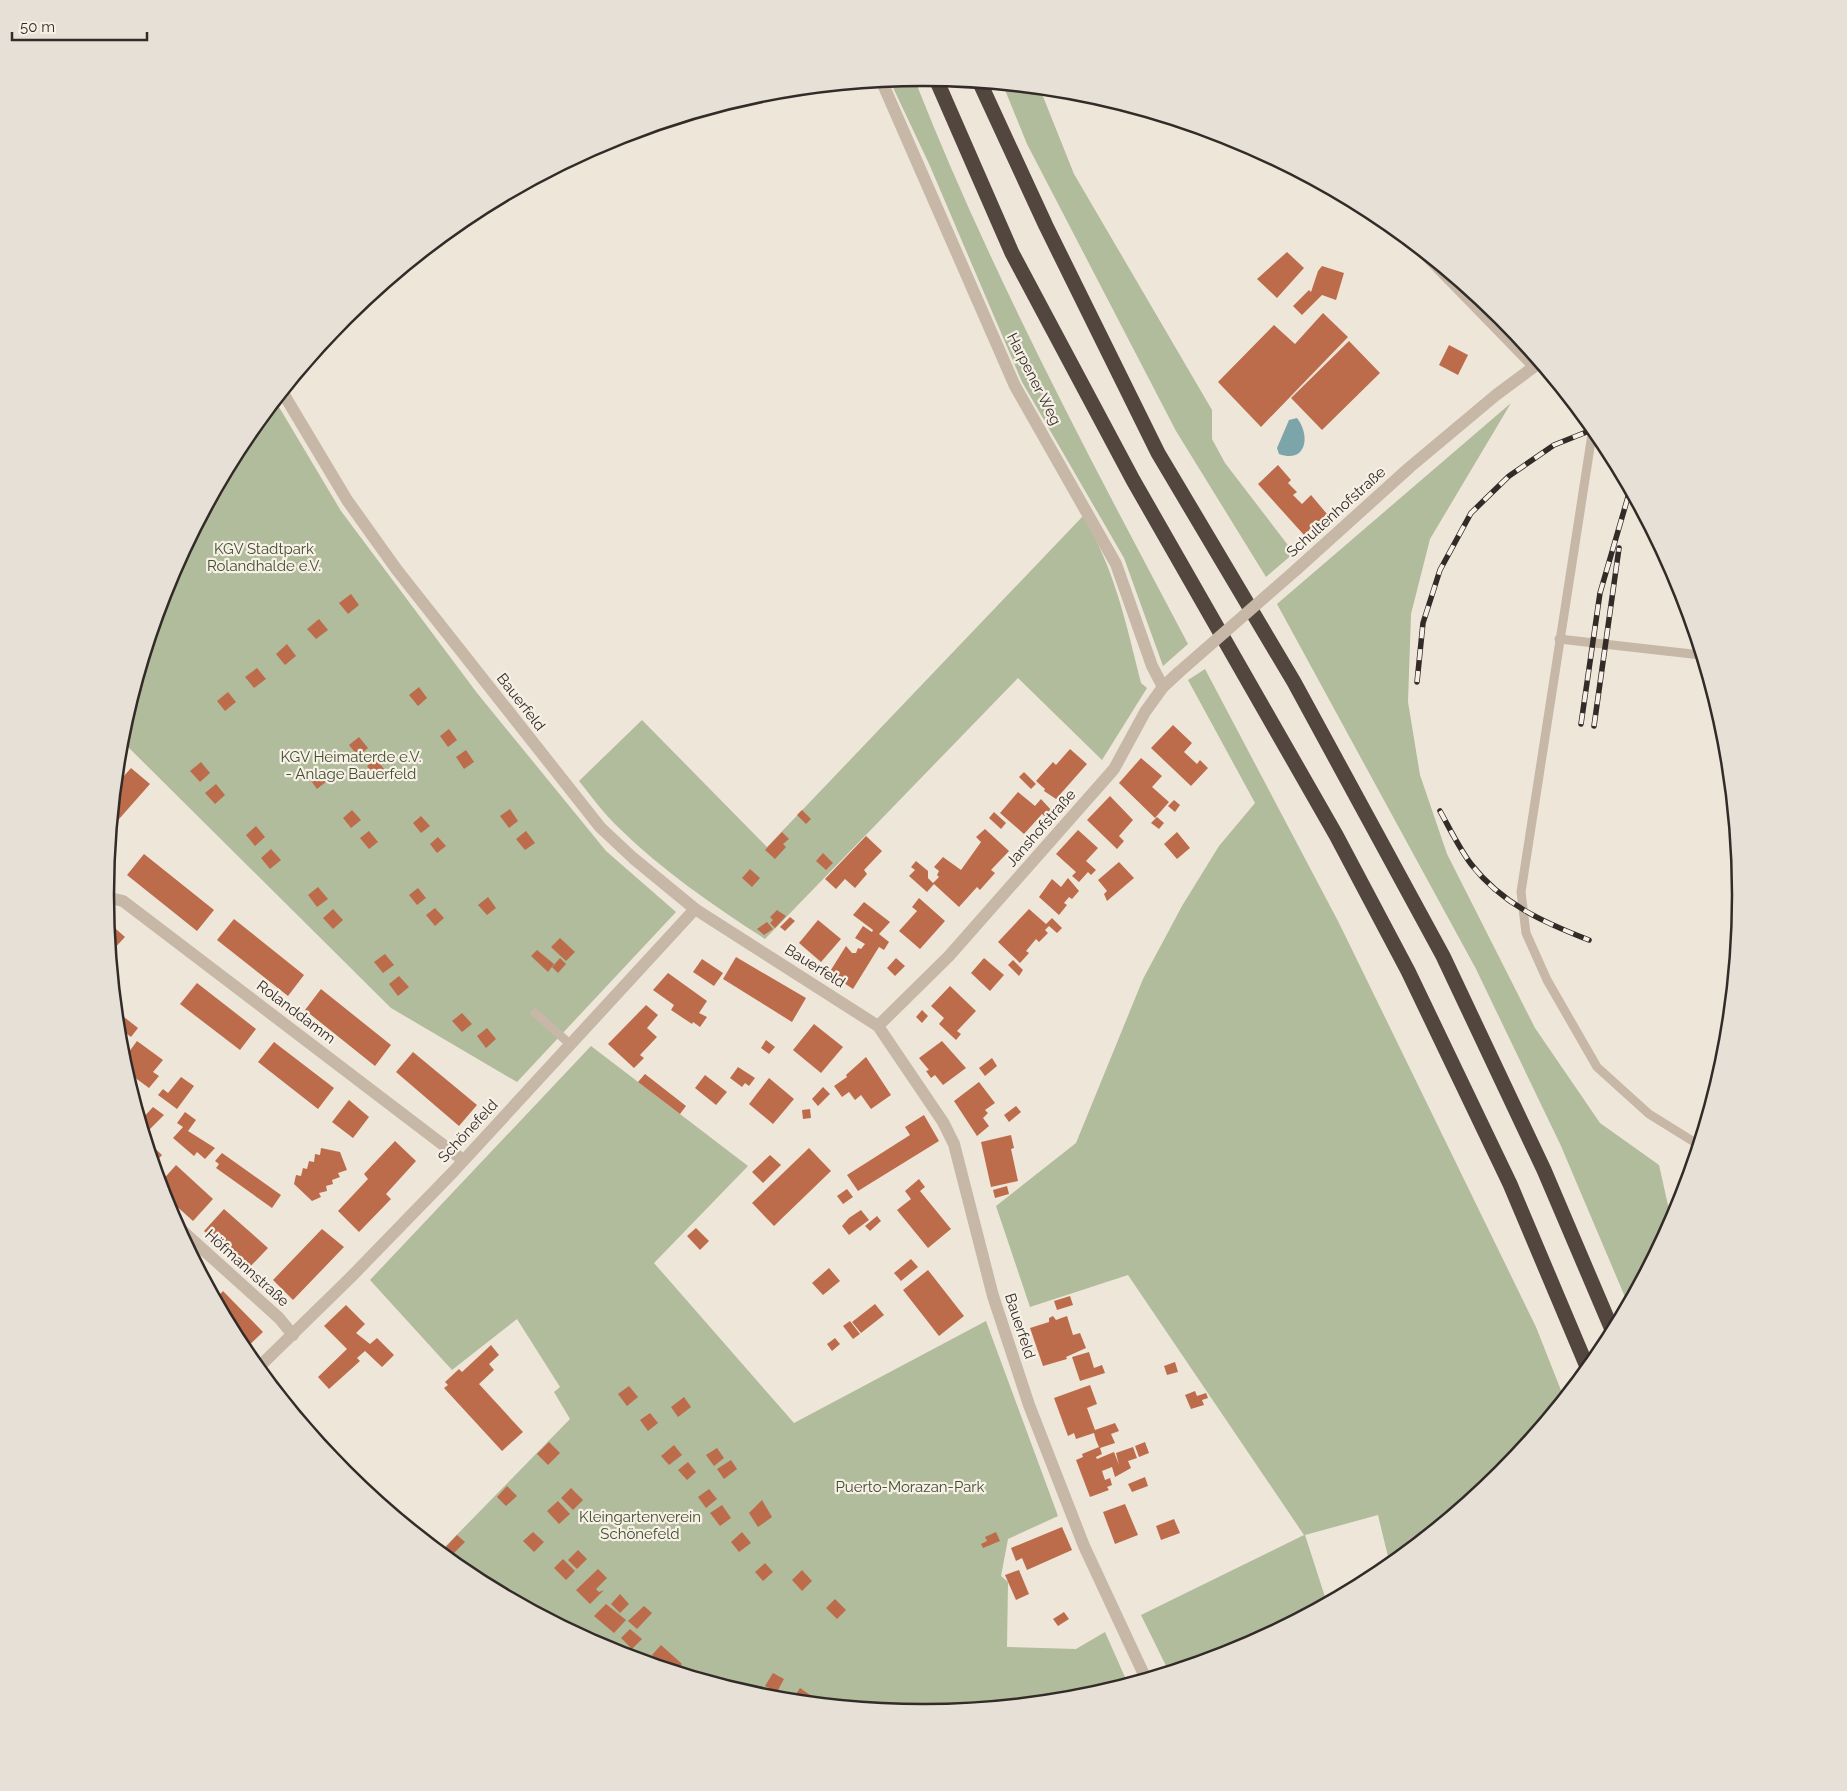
<svg xmlns="http://www.w3.org/2000/svg" width="1847" height="1791" viewBox="0 0 1847 1791" font-family="Raleway,sans-serif">
<style>
.green{fill:#b0bc9b}
.water{fill:#7ba5a9}
.building{fill:#bc6c4b}
.lines{fill:none;stroke-linecap:round;stroke-linejoin:round}
.lane{stroke:#c6b7a7;stroke-width:9}
.street{stroke:#c6b7a7;stroke-width:12}
.highway{stroke:#53463f;stroke-width:15}
.rail-casing{stroke:#332b27;stroke-width:5.5}
.rail{stroke:#f7f0e6;stroke-width:4;stroke-dasharray:11;stroke-linecap:butt}
.street-bridge{stroke:#c6b7a7;stroke-width:12}
.labels{text-anchor:middle;dominant-baseline:central;stroke-width:4.5;stroke-linejoin:round;paint-order:stroke}
.street-label{font-size:15px;fill:#332b27;stroke:#f7f0e6}
.park-label{font-size:15px;fill:#414f2d;stroke:#f7f0e6}
.rim{fill:none;stroke:#332b27;stroke-width:2.5}
</style>
<rect width="100%" height="100%" fill="#efe6da"/>
<g class="green">
<path d="M914,78C991,274 1090,459 1188,644L1163,666L1124,558L1022,382L930,166L890,81Z"/>
<polygon points="1003,85 1040,89 1074,174 1212,410 1212,439 1225,463 1294,553 1266,577 1176,431 1027,144"/>
<polygon points="276,402 341,511 477,693 606,851 676,912 517,1082 391,1008 121,740 168,582 244,441"/>
<polygon points="1511,403 1430,539 1411,614 1408,702 1420,775 1447,854 1535,1028 1600,1123 1659,1165 1672,1223 1628,1304 1561,1146 1476,969 1277,604"/>
<path d="M1083,516C1115,570 1126,623 1141,683L1147,688L1102,760L1018,678L765,939C714,906 663,871 619,828C604,814 592,797 579,781L642,720L767,847Z"/>
<polygon points="1205,669 1339,923 1536,1327 1564,1398 1502,1474 1390,1565 1378,1515 1305,1535 1327,1603 1236,1651 1169,1672 1141,1615 1304,1535 1128,1275 1030,1307 996,1206 1076,1143 1143,979 1182,906 1219,846 1255,803 1188,680"/>
<polygon points="591,1046 748,1166 654,1263 794,1423 986,1321 1058,1516 1008,1539 1001,1576 1008,1582 1007,1647 1076,1649 1105,1632 1128,1684 1083,1698 923,1713 764,1698 610,1651 469,1575 440,1552 570,1419 554,1392 560,1387 517,1319 452,1370 370,1280"/>
</g>
<path class="water" d="M1297,418C1311,436 1306,464 1279,454L1277,448L1289,420Z"/>
<g class="building">
<polygon points="1287,252 1304,268 1277,298 1257,279"/>
<polygon points="1322,266 1344,273 1336,300 1322,295 1302,315 1293,306 1309,290 1311,292 1318,271"/>
<polygon points="1323,313 1348,337 1261,427 1218,382 1274,325 1295,344"/>
<polygon points="1349,341 1380,373 1322,430 1291,398"/>
<polygon points="1449,345 1468,355 1458,375 1439,365"/>
<polygon points="1278,465 1291,480 1288,483 1297,492 1293,495 1302,504 1311,495 1327,514 1304,535 1258,484"/>
<polygon points="351,594 359,605 348,614 339,603"/>
<polygon points="319,619 328,630 316,639 307,629"/>
<polygon points="287,644 296,656 285,665 276,654"/>
<polygon points="257,668 266,679 254,688 245,677"/>
<polygon points="419,687 427,698 418,706 409,695"/>
<polygon points="228,692 236,702 225,711 217,701"/>
<polygon points="1173,725 1192,743 1184,752 1197,764 1200,760 1208,768 1191,786 1151,748"/>
<polygon points="449,729 457,740 448,747 440,736"/>
<polygon points="359,737 368,748 358,756 349,745"/>
<polygon points="1070,749 1087,764 1056,799 1044,791 1045,789 1036,781 1053,762 1056,765"/>
<polygon points="466,750 474,762 464,769 456,757"/>
<polygon points="1141,758 1162,776 1152,787 1169,802 1155,818 1119,783"/>
<polygon points="376,759 384,769 375,777 367,766"/>
<polygon points="201,762 210,773 200,782 190,771"/>
<polygon points="131,768 150,784 112,827 116,785"/>
<polygon points="318,770 327,781 317,789 309,778"/>
<polygon points="1024,772 1036,784 1031,789 1019,777"/>
<polygon points="216,784 225,795 215,804 205,793"/>
<polygon points="1018,792 1035,806 1041,799 1052,811 1047,818 1042,814 1024,834 1000,813"/>
<polygon points="1110,796 1133,820 1119,836 1124,841 1117,849 1087,820"/>
<polygon points="1174,800 1180,805 1175,812 1168,806"/>
<polygon points="510,809 518,821 509,828 500,816"/>
<polygon points="352,810 361,820 351,828 343,818"/>
<polygon points="802,810 811,819 806,824 797,815"/>
<polygon points="994,812 1006,823 1001,829 989,818"/>
<polygon points="421,816 430,826 421,833 413,823"/>
<polygon points="1157,817 1164,823 1159,829 1151,823"/>
<polygon points="256,826 265,837 255,846 246,835"/>
<polygon points="985,829 1009,851 991,870 995,873 980,890 977,887 959,907 934,884 927,892 909,876 915,870 911,867 916,861 928,871 928,878 933,883 939,877 937,875 939,871 934,867 943,857 961,870 981,842 976,837"/>
<polygon points="1078,830 1098,848 1086,861 1096,870 1091,875 1088,872 1079,882 1072,876 1076,872 1056,854"/>
<polygon points="369,831 378,842 369,849 360,838"/>
<polygon points="526,831 535,843 525,850 516,839"/>
<polygon points="782,832 789,839 783,844 786,847 775,859 765,850"/>
<polygon points="1177,832 1190,848 1177,859 1164,844"/>
<polygon points="866,836 882,851 864,870 867,874 855,888 845,879 836,889 825,879"/>
<polygon points="438,837 446,846 437,853 430,844"/>
<polygon points="271,849 281,860 270,869 261,858"/>
<polygon points="823,853 833,863 826,870 816,861"/>
<polygon points="144,854 214,910 197,931 127,875"/>
<polygon points="1119,862 1134,878 1107,901 1104,894 1107,891 1098,880"/>
<polygon points="750,869 760,878 752,887 742,878"/>
<polygon points="1068,878 1079,891 1072,899 1069,897 1064,903 1067,905 1059,915 1039,897 1052,879 1061,887"/>
<polygon points="318,887 328,899 317,907 308,895"/>
<polygon points="418,888 426,898 417,905 409,895"/>
<polygon points="488,897 496,908 487,915 478,905"/>
<polygon points="919,898 945,921 920,949 899,931 917,911 912,907"/>
<polygon points="864,902 890,922 879,934 889,942 884,950 879,947 853,989 829,973 846,946 852,953 856,953 858,948 861,949 865,944 855,938 863,926 872,932 873,930 853,915"/>
<polygon points="435,908 444,918 435,926 426,915"/>
<polygon points="333,909 343,920 333,929 323,918"/>
<polygon points="1029,909 1046,924 1052,918 1062,928 1057,933 1049,926 1045,930 1048,933 1039,942 1036,939 1026,951 1029,953 1020,963 998,942"/>
<polygon points="777,910 786,916 775,928 770,923 773,920 770,917"/>
<polygon points="790,917 795,921 785,931 780,927"/>
<polygon points="234,919 304,975 288,996 217,940"/>
<polygon points="818,920 841,939 821,962 799,943"/>
<polygon points="108,922 125,937 111,952 108,925"/>
<polygon points="767,922 773,929 764,935 757,929"/>
<polygon points="560,938 575,952 566,961 551,947"/>
<polygon points="537,950 554,964 548,972 531,956"/>
<polygon points="385,954 394,965 383,973 374,962"/>
<polygon points="736,957 806,998 792,1022 723,979"/>
<polygon points="560,958 566,964 558,973 552,967"/>
<polygon points="896,958 905,966 895,976 887,968"/>
<polygon points="984,958 1004,975 990,991 971,973"/>
<polygon points="702,959 723,973 714,986 693,972"/>
<polygon points="1013,960 1023,970 1019,976 1008,965"/>
<polygon points="668,973 707,1001 699,1013 707,1017 700,1027 693,1022 692,1024 671,1010 674,1005 653,990"/>
<polygon points="399,976 409,987 398,996 389,984"/>
<polygon points="197,983 256,1029 240,1050 180,1004"/>
<polygon points="950,986 976,1011 957,1031 961,1034 956,1040 939,1024 944,1018 931,1006"/>
<polygon points="321,989 391,1045 375,1066 305,1010"/>
<polygon points="646,1005 658,1015 647,1028 657,1037 640,1055 644,1058 634,1068 608,1044"/>
<polygon points="922,1010 928,1016 922,1023 916,1017"/>
<polygon points="462,1013 472,1024 462,1032 452,1021"/>
<polygon points="124,1017 138,1028 131,1037 118,1027"/>
<polygon points="814,1024 843,1047 821,1073 793,1050"/>
<polygon points="487,1028 496,1039 486,1048 477,1036"/>
<polygon points="766,1040 775,1047 769,1054 761,1048"/>
<polygon points="137,1041 163,1060 153,1072 159,1076 149,1088 126,1071 123,1060"/>
<polygon points="942,1041 966,1068 943,1085 935,1075 931,1078 926,1071 929,1070 919,1058"/>
<polygon points="274,1042 334,1088 318,1109 258,1062"/>
<polygon points="413,1052 477,1105 459,1126 396,1072"/>
<polygon points="866,1057 891,1095 871,1109 861,1095 855,1100 849,1092 842,1097 834,1086 847,1077 846,1075"/>
<polygon points="992,1058 997,1066 985,1076 979,1068"/>
<polygon points="738,1067 755,1078 749,1086 745,1083 742,1087 730,1078"/>
<polygon points="645,1074 686,1106 680,1114 638,1082"/>
<polygon points="705,1075 727,1092 716,1105 695,1088"/>
<polygon points="181,1077 194,1086 177,1109 158,1095 163,1089 168,1093"/>
<polygon points="769,1078 794,1099 773,1124 749,1104"/>
<polygon points="979,1082 995,1103 985,1110 988,1113 983,1118 989,1126 977,1136 954,1101"/>
<polygon points="823,1087 830,1094 818,1106 812,1099"/>
<polygon points="349,1100 369,1117 353,1138 332,1122"/>
<polygon points="1016,1106 1021,1112 1009,1122 1004,1115"/>
<polygon points="153,1107 164,1115 148,1131 144,1131 141,1120"/>
<polygon points="810,1109 811,1118 803,1119 802,1110"/>
<polygon points="185,1112 196,1120 188,1131 215,1148 205,1159 197,1152 194,1156 173,1138 183,1127 177,1123"/>
<polygon points="924,1115 939,1141 858,1191 847,1175 910,1135 905,1127"/>
<polygon points="1011,1135 1014,1148 1011,1149 1018,1181 991,1187 981,1142"/>
<polygon points="147,1141 162,1155 154,1164"/>
<polygon points="395,1141 416,1161 386,1194 391,1199 359,1232 338,1211 368,1179 364,1174"/>
<polygon points="321,1148 340,1152 347,1170 338,1173 340,1177 332,1180 333,1184 326,1186 327,1191 319,1193 321,1197 312,1201 294,1184 296,1175 301,1176 303,1168 307,1169 309,1161 314,1162 315,1154 320,1155"/>
<polygon points="809,1148 831,1171 774,1226 752,1203"/>
<polygon points="222,1153 281,1195 272,1208 216,1168 219,1164 215,1161"/>
<polygon points="770,1155 781,1165 763,1183 752,1172"/>
<polygon points="176,1165 213,1199 193,1221 163,1194 160,1183"/>
<polygon points="919,1179 925,1187 920,1191 951,1229 928,1248 897,1210 911,1199 905,1191"/>
<polygon points="1007,1186 1009,1194 995,1198 993,1190"/>
<polygon points="847,1189 853,1197 843,1204 837,1196"/>
<polygon points="224,1209 268,1248 247,1270 204,1231"/>
<polygon points="861,1210 869,1220 849,1235 842,1226 849,1218"/>
<polygon points="877,1216 881,1221 870,1231 865,1226"/>
<polygon points="696,1228 709,1241 700,1250 687,1236"/>
<polygon points="322,1229 344,1247 293,1300 273,1280"/>
<polygon points="911,1259 918,1267 901,1281 894,1273"/>
<polygon points="829,1268 840,1281 823,1295 812,1283"/>
<polygon points="928,1270 964,1316 939,1336 903,1290"/>
<polygon points="223,1291 263,1332 244,1350 228,1322 232,1318 223,1312 216,1298"/>
<polygon points="1070,1296 1073,1305 1057,1310 1054,1301"/>
<polygon points="875,1304 884,1315 861,1333 852,1322"/>
<polygon points="346,1305 365,1324 356,1333 370,1344 377,1338 394,1355 382,1367 365,1351 357,1358 360,1361 329,1389 318,1377 347,1349 324,1326"/>
<polygon points="1053,1316 1056,1320 1067,1316 1073,1335 1080,1333 1086,1348 1066,1357 1067,1359 1043,1366 1030,1328 1049,1322 1049,1318"/>
<polygon points="850,1321 860,1334 853,1339 843,1326"/>
<polygon points="835,1338 840,1344 832,1351 827,1344"/>
<polygon points="491,1345 499,1355 489,1364 494,1370 479,1384 523,1432 502,1451 444,1388 448,1385 445,1382 459,1369 462,1372"/>
<polygon points="1089,1352 1094,1368 1102,1365 1105,1373 1080,1381 1072,1357"/>
<polygon points="1175,1362 1178,1372 1167,1375 1164,1366"/>
<polygon points="1090,1385 1097,1404 1087,1408 1095,1430 1115,1423 1119,1431 1111,1434 1115,1443 1100,1448 1102,1454 1096,1457 1097,1459 1114,1452 1119,1465 1116,1453 1133,1447 1137,1458 1128,1461 1131,1468 1115,1477 1112,1467 1102,1471 1105,1480 1110,1478 1112,1485 1107,1487 1109,1490 1090,1497 1076,1460 1083,1457 1082,1454 1099,1447 1096,1440 1094,1433 1076,1439 1074,1433 1068,1436 1054,1398"/>
<polygon points="629,1386 638,1397 627,1406 618,1394"/>
<polygon points="1195,1391 1197,1396 1206,1393 1208,1398 1202,1400 1204,1405 1191,1409 1185,1395"/>
<polygon points="684,1397 691,1407 678,1417 671,1407"/>
<polygon points="650,1413 658,1423 648,1431 640,1420"/>
<polygon points="549,1442 560,1453 548,1465 537,1454"/>
<polygon points="1145,1442 1149,1453 1139,1457 1135,1446"/>
<polygon points="674,1445 682,1455 669,1465 661,1456"/>
<polygon points="717,1448 724,1458 714,1466 706,1455"/>
<polygon points="731,1460 737,1469 724,1479 717,1469"/>
<polygon points="688,1462 696,1472 687,1480 678,1470"/>
<polygon points="1145,1477 1148,1486 1132,1492 1128,1484"/>
<polygon points="507,1486 517,1496 506,1506 497,1497"/>
<polygon points="571,1488 583,1500 573,1510 561,1498"/>
<polygon points="709,1489 717,1499 706,1508 698,1497"/>
<polygon points="762,1500 772,1517 758,1527 749,1513"/>
<polygon points="558,1501 570,1514 559,1524 547,1511"/>
<polygon points="1125,1504 1138,1535 1115,1544 1103,1512"/>
<polygon points="722,1505 731,1518 720,1526 710,1513"/>
<polygon points="1174,1519 1180,1533 1161,1540 1156,1526"/>
<polygon points="1062,1527 1072,1550 1027,1570 1022,1558 1016,1561 1011,1548"/>
<polygon points="533,1532 544,1542 534,1552 523,1541"/>
<polygon points="742,1532 751,1543 739,1552 731,1542"/>
<polygon points="996,1532 1000,1541 983,1548 981,1544 987,1541 985,1537"/>
<polygon points="457,1535 465,1542 452,1555 445,1548"/>
<polygon points="578,1550 587,1559 577,1569 568,1560"/>
<polygon points="563,1559 575,1571 566,1580 554,1568"/>
<polygon points="765,1563 773,1572 763,1581 755,1572"/>
<polygon points="598,1569 607,1578 596,1589 599,1592 604,1590 590,1604 576,1590"/>
<polygon points="802,1570 812,1581 802,1591 792,1580"/>
<polygon points="1019,1570 1029,1594 1016,1600 1005,1575"/>
<polygon points="620,1594 629,1604 620,1613 611,1604"/>
<polygon points="835,1599 846,1610 837,1619 826,1608"/>
<polygon points="606,1604 626,1620 614,1633 594,1616"/>
<polygon points="644,1606 652,1613 637,1629 628,1621"/>
<polygon points="1064,1612 1069,1619 1058,1626 1053,1619"/>
<polygon points="630,1629 642,1639 632,1649 621,1638"/>
<polygon points="661,1645 682,1664 675,1671 666,1668 652,1655"/>
<polygon points="773,1673 784,1679 777,1692 765,1686"/>
<polygon points="800,1688 813,1697 809,1702 792,1700"/>
</g>
<g class="lines">
<g class="lane">
<polyline points="1593,428 1521,892 1526,933 1547,980 1597,1067 1649,1114 1699,1145"/>
<polyline points="1559,639 1701,655"/>
<polyline points="535,1013 571,1045"/>
<polyline points="1414,1546 1412,1541 1426,1536"/>
</g>
<g class="street">
<polyline points="882,82 1015,386 1116,564 1152,666 1163,687"/>
<polyline points="1423,252 1534,366"/>
<polyline points="283,393 347,500 397,570 600,827 633,858 695,909 878,1026 943,1122 954,1144 993,1296 1029,1405 1084,1546 1146,1679"/>
<polyline points="1297,569 1410,467 1496,395 1539,363"/>
<polyline points="106,897 123,901 463,1160"/>
<polyline points="878,1026 949,956 1114,769 1145,712 1163,687 1178,673"/>
<polyline points="178,1227 279,1318 293,1335"/>
<polyline points="258,1368 351,1277 453,1172 695,909"/>
</g>
<g class="highway">
<polyline points="936,79 1012,253 1133,480 1336,835 1408,971 1510,1184 1588,1369"/>
<polyline points="980,83 1046,226 1158,453 1294,682 1443,956 1544,1170 1613,1332"/>
</g>
<defs>
<g id="rail">
<polyline points="1417,682 1423,623 1440,570 1471,513 1509,476 1554,445 1594,429"/>
<polyline points="1581,724 1600,593 1630,490"/>
<polyline points="1594,726 1619,548"/>
<path d="M1440,811C1450,829 1459,848 1471,864C1502,904 1543,922 1589,940"/>
</g>
</defs>
<use href="#rail" class="rail-casing"/>
<use href="#rail" class="rail"/>
<polyline class="street-bridge" points="1178,673 1297,569"/>
</g>
<g class="labels">
<g class="street-label">
<text transform="translate(1034 379) rotate(63)">Harpener Weg</text>
<text transform="translate(1336 512) rotate(-42)">Schultenhofstraße</text>
<text transform="translate(521 702) rotate(52)">Bauerfeld</text>
<text transform="translate(1041 828) rotate(-49)">Janshofstraße</text>
<text transform="translate(815 966) rotate(32)">Bauerfeld</text>
<text transform="translate(296 1012) rotate(37)">Rolanddamm</text>
<text transform="translate(468 1131) rotate(-47)">Schönefeld</text>
<text transform="translate(247 1268) rotate(42)">Höfmannstraße</text>
<text transform="translate(1020 1326) rotate(72)">Bauerfeld</text>
</g>
<g class="park-label">
<text x="264" y="549">KGV Stadtpark<tspan x="264" dy="17">Rolandhalde e.V.</tspan></text>
<text x="351" y="757">KGV Heimaterde e.V.<tspan x="351" dy="17">- Anlage Bauerfeld</tspan></text>
<text x="910" y="1487">Puerto-Morazan-Park</text>
<text x="640" y="1517">Kleingartenverein<tspan x="640" dy="17">Schönefeld</tspan></text>
</g>
</g>
<path d="M0 0H1847V1791H0ZM114 895a809 809 0 1 1 1618 0a809 809 0 1 1-1618 0Z" fill="#e7e0d7" fill-rule="evenodd"/>
<path class="rim" d="M114 895a809 809 0 1 1 1618 0a809 809 0 1 1-1618 0Z"/>
<path d="M12 32v8h135v-8" fill="none" stroke="#332b27" stroke-width="2.5"/>
<text x="20" y="32" font-size="15" fill="#332b27" stroke="#f7f0e6" stroke-width="4" paint-order="stroke">50 m</text>
</svg>
